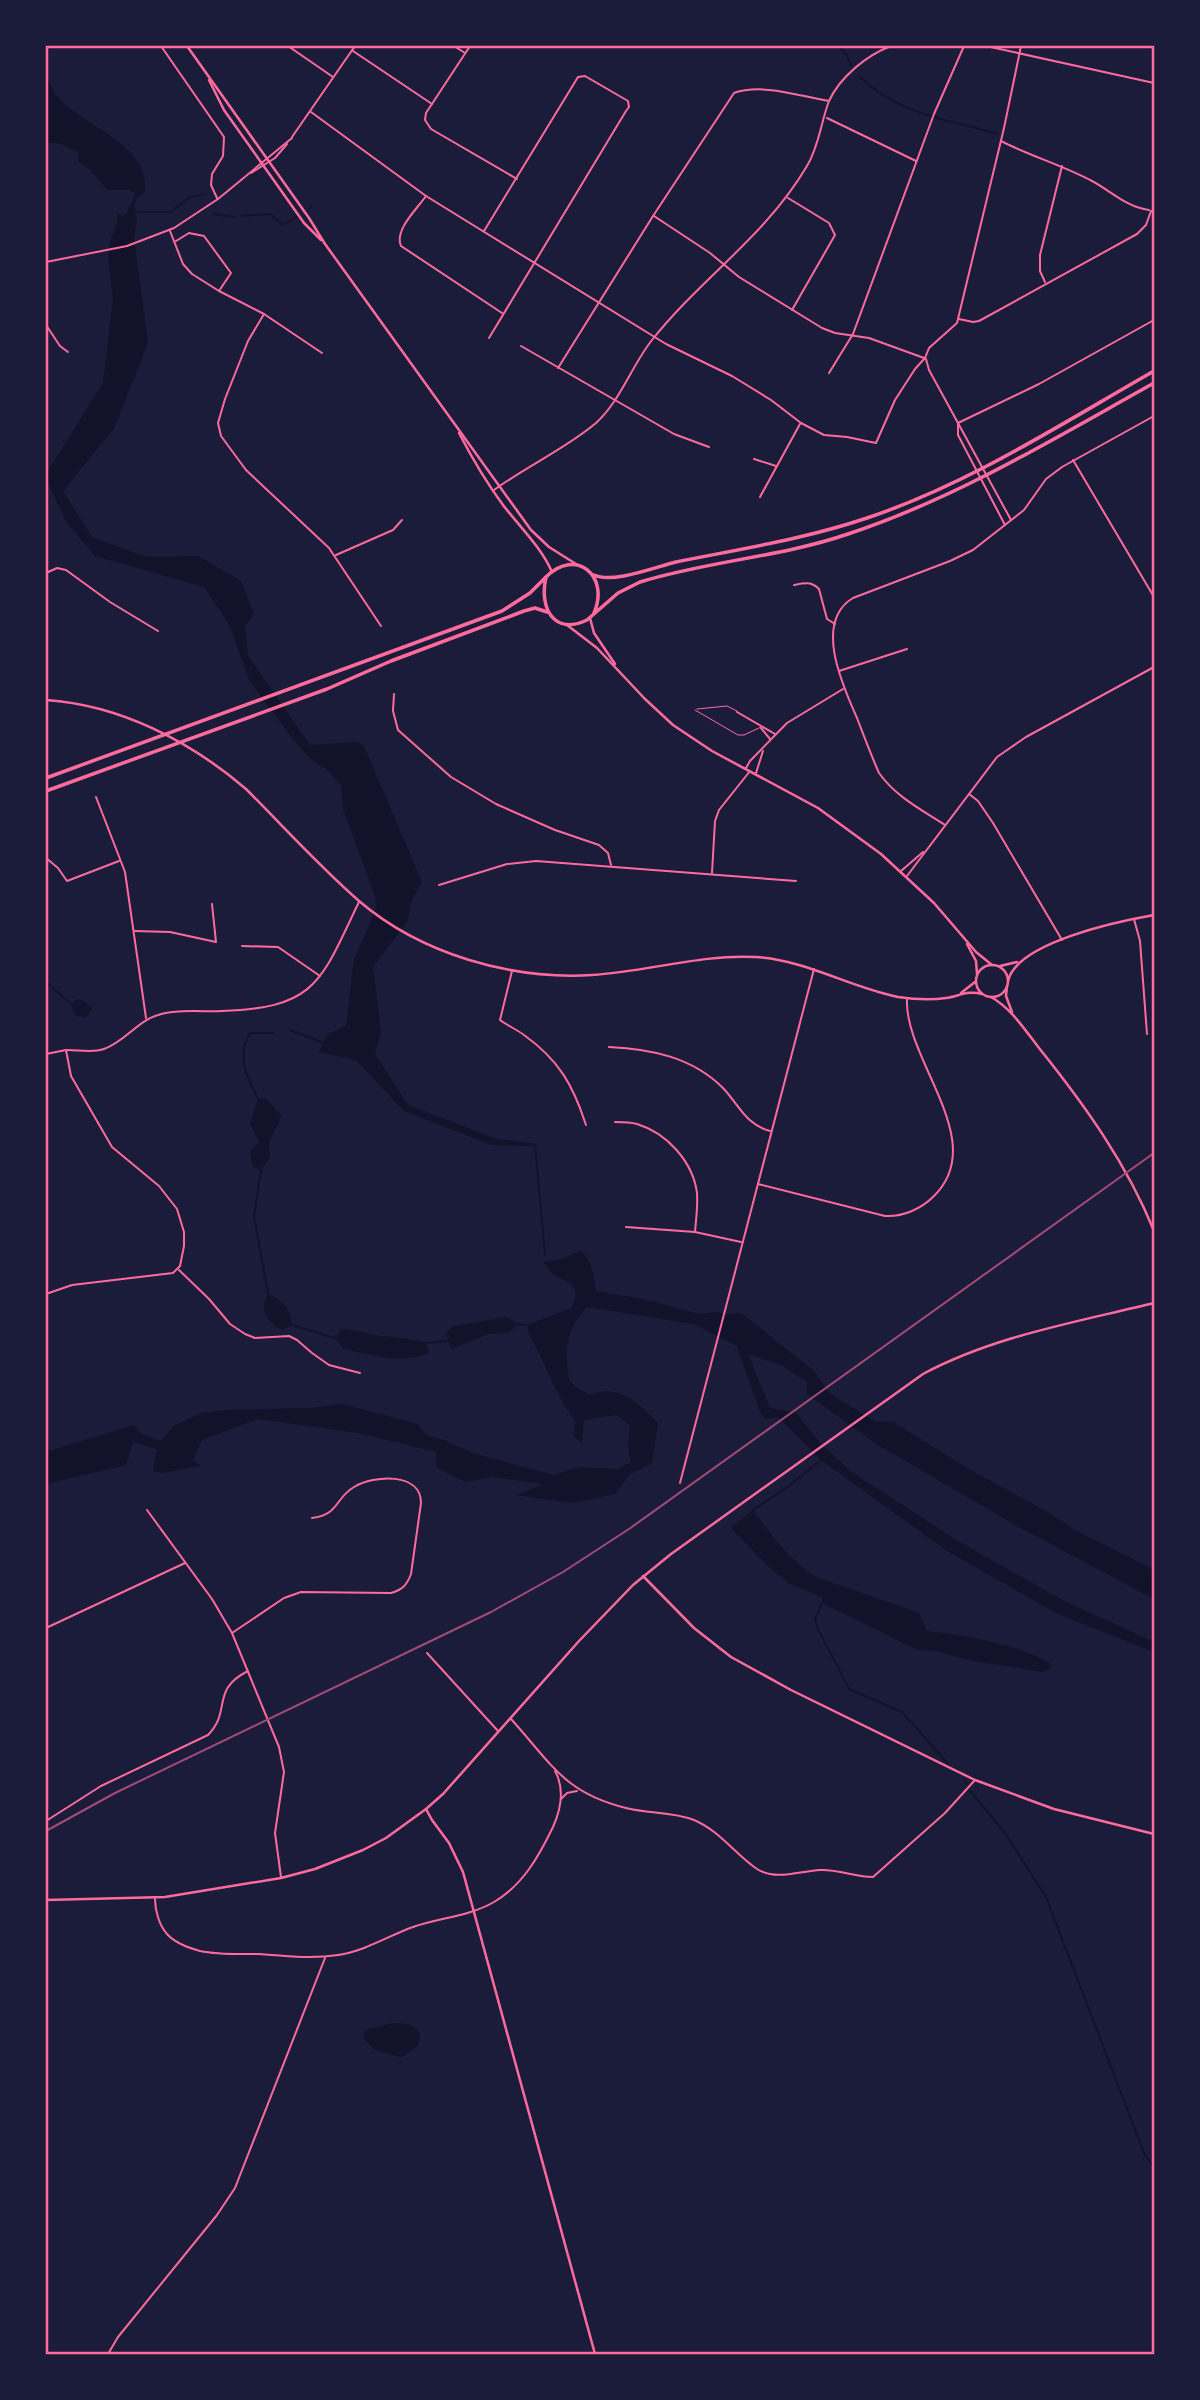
<svg xmlns="http://www.w3.org/2000/svg" width="1200" height="2400" viewBox="0 0 1200 2400" font-family="'Playfair Display',serif">
<style>
.water{fill:#12122b}
.lines{fill:none;stroke-linecap:round;stroke-linejoin:round}
.stream{stroke:#12122b;stroke-width:2}
.service{stroke:#ff6b9d;stroke-width:1}
.minor{stroke:#ff6b9d;stroke-width:2}
.tertiary{stroke:#ff6b9d;stroke-width:2.5}
.secondary{stroke:#ff6b9d;stroke-width:2.5}
.trunk{stroke:#ff6b9d;stroke-width:3.5}
.motorway{stroke:#ff6b9d;stroke-width:3.5}
.rail{stroke:#a44b75;stroke-width:2}
.neatline{fill:none;stroke:#ff6b9d;stroke-width:2.5}
</style>
<rect width="100%" height="100%" fill="#1b1b3a"/>
<g class="water">
<path d="M46,74C49,81 53,92 59,98C84,127 150,144 145,191L137,198L134,206L137,217L134,238L148,343L114,428L63,491L92,537L146,557L198,556L241,581L254,614L245,626L248,656L310,745L357,742L364,746L422,882L412,900L407,922L373,967L381,1031L375,1054L408,1105L497,1139L538,1144L532,1146L492,1145L404,1111L356,1060L319,1052L327,1035L346,1026L354,960L377,906L375,896L343,809L341,786L328,770L313,761L296,743L249,680L230,626L204,587L95,556L65,520L46,478V474L103,383L113,297L108,258L110,242L117,223V213L123,216L127,213L135,194L130,190H108L90,170L78,161L79,153L62,144L46,142Z"/>
<polygon points="78,999 86,1002 92,1009 86,1017 75,1016 71,1004"/>
<polygon points="265,1098 282,1116 269,1142 270,1157 261,1170 253,1167 250,1152 259,1142 250,1123 258,1099"/>
<path d="M580,1250C592,1261 594,1275 596,1291L648,1300L699,1314L718,1312L726,1315L737,1313L744,1315L815,1372L829,1393L874,1421L893,1422L972,1471L1039,1507L1077,1531L1154,1570V1599L1019,1527L878,1445L807,1394V1382L781,1365L748,1354L770,1408L796,1413L820,1443L849,1470L953,1538L1062,1600L1154,1642V1652L1058,1614L947,1551L821,1460L778,1417L765,1419L760,1412L737,1346L694,1324L586,1307C564,1337 565,1345 569,1381L579,1389L590,1395C619,1382 639,1405 658,1423L652,1463L630,1474L615,1494L572,1503L516,1495L544,1484L492,1477L465,1482L436,1467V1452L358,1433L257,1419L202,1440L193,1460L201,1466L162,1473L153,1471L157,1449L133,1442L126,1465L46,1484V1452L134,1425L141,1434L161,1441L174,1426L201,1413L226,1410L309,1408L342,1404L418,1424L426,1435L444,1440L473,1453L553,1475L580,1467L618,1469L631,1462L628,1449L630,1425L616,1415L584,1420L582,1444L574,1436L575,1421C558,1397 552,1381 540,1355C535,1344 529,1337 527,1325L571,1308C588,1276 552,1285 544,1262L565,1258Z"/>
<path d="M268,1294C283,1300 291,1309 292,1325L282,1330C268,1323 258,1309 268,1294Z"/>
<polygon points="507,1317 517,1324 509,1333 488,1334 451,1349 446,1333 453,1326"/>
<path d="M341,1329C353,1329 363,1333 375,1335C394,1338 406,1337 426,1343L429,1353C401,1365 372,1355 344,1349L335,1338Z"/>
<path d="M753,1510C771,1535 790,1561 816,1577L919,1613L927,1631C967,1636 1013,1643 1049,1662L1051,1668L1043,1672L968,1660L937,1651L918,1650L822,1603V1597L790,1584L770,1568L731,1528Z"/>
<path d="M393,2023L409,2024L419,2031C422,2046 413,2050 401,2057L375,2050L364,2039L365,2030Z"/>
</g>
<g class="lines">
<g class="stream">
<polyline points="839,46 847,55 851,66"/>
<path d="M860,77C899,115 948,119 997,134"/>
<polyline points="309,208 312,206"/>
<polyline points="136,212 171,212 190,197 205,194"/>
<polyline points="213,214 235,217"/>
<polyline points="241,216 270,214 283,225 298,216"/>
<polyline points="1154,231 1154,232"/>
<polyline points="46,982 71,1004"/>
<polyline points="290,1030 324,1043"/>
<path d="M258,1099C247,1077 236,1056 250,1033H273"/>
<polyline points="535,1145 545,1255"/>
<polyline points="261,1170 254,1216 268,1294"/>
<polyline points="517,1324 527,1325"/>
<polyline points="292,1325 335,1338"/>
<polyline points="426,1343 449,1341"/>
<polyline points="753,1510 789,1486 821,1460"/>
<polyline points="822,1603 815,1619 818,1629 849,1689 902,1712 949,1765"/>
<polyline points="965,1780 966,1784"/>
<polyline points="970,1791 1005,1833 1046,1897 1144,2153 1154,2168"/>
</g>
<g class="service">
<polyline points="697,709 727,706 737,711"/>
<polyline points="695,710 738,735 744,735 761,727"/>
</g>
<g class="minor">
<polyline points="161,46 224,137 223,156 212,174 211,185 217,198"/>
<polyline points="288,46 333,77"/>
<polyline points="454,46 465,53"/>
<polyline points="470,46 426,113 425,120 431,129 517,179"/>
<polyline points="986,46 1154,83"/>
<polyline points="353,51 432,104"/>
<polyline points="311,112 426,196 666,344 732,376 771,400 801,423 824,435 847,437 876,443 895,400 915,369 925,358 929,348 957,323 1004,128 1021,46"/>
<polyline points="827,118 916,161"/>
<polyline points="292,137 355,46"/>
<path d="M1001,141C1030,156 1062,165 1092,181C1111,191 1126,207 1149,210"/>
<polyline points="251,173 275,158 287,144"/>
<path d="M426,196C417,209 394,230 401,246L502,313"/>
<polyline points="788,198 829,223 835,235 792,310"/>
<polyline points="654,216 710,253 739,277 822,328 835,333 869,338 924,358"/>
<polyline points="170,231 183,264 192,274 219,291 264,314 322,353"/>
<polyline points="484,231 578,77 585,76 628,101 629,107 626,111 489,338"/>
<polyline points="176,241 189,233 204,236 231,273 219,291"/>
<polyline points="46,262 127,246 174,228 218,199 292,138"/>
<polyline points="1045,282 1040,271 1040,255 1062,166"/>
<polyline points="264,314 248,341 225,399 218,423 221,436 246,470 329,548 381,626"/>
<polyline points="959,319 973,322 979,321 1137,234 1146,225 1151,211 1154,211"/>
<polyline points="46,325 60,346 68,352"/>
<polyline points="521,346 674,434 709,447"/>
<polyline points="926,359 929,370 1011,520"/>
<path d="M558,368L653,216L734,93C762,83 799,96 829,101"/>
<polyline points="829,373 853,334 934,114 964,46"/>
<polyline points="958,423 1039,384 1154,320"/>
<polyline points="958,424 958,435 1005,525"/>
<polyline points="754,459 776,466"/>
<polyline points="1073,460 1154,597"/>
<path d="M494,490C527,466 565,449 596,423C621,400 632,365 652,340C702,277 765,237 807,166C819,146 821,122 829,101C840,77 867,55 891,46"/>
<polyline points="760,497 800,424"/>
<polyline points="336,555 393,530 402,520"/>
<polyline points="46,573 57,568 66,570 110,602 158,631"/>
<path d="M794,585C804,583 811,581 819,589L827,619L835,624"/>
<polyline points="46,664 47,671"/>
<polyline points="839,671 907,649"/>
<polyline points="394,694 393,711 398,730 451,777 496,804 555,830 599,845 608,853 611,865"/>
<polyline points="737,712 775,734"/>
<polyline points="761,728 770,739"/>
<polyline points="746,768 750,761 787,723 843,689"/>
<polyline points="756,773 763,751"/>
<polyline points="969,794 978,801 993,823 1062,940"/>
<polyline points="96,797 125,872 146,1018"/>
<path d="M945,825C922,810 896,797 879,773C871,755 864,736 857,718C843,686 813,622 853,598L950,561L973,550L1024,510L1046,479L1062,467L1154,416"/>
<polyline points="46,858 58,868 67,881 119,861"/>
<polyline points="901,871 923,852"/>
<polyline points="712,873 715,821 719,810 750,771"/>
<polyline points="907,876 997,757 1026,737 1154,667"/>
<polyline points="439,885 507,864 536,861 796,881"/>
<polyline points="1134,919 1140,941 1147,1034"/>
<polyline points="135,931 170,932 216,942 212,904"/>
<polyline points="242,946 278,947 320,976"/>
<path d="M512,971L500,1020C508,1026 516,1029 524,1035C559,1060 573,1085 586,1125"/>
<path d="M609,1047C651,1049 692,1057 723,1088C739,1105 746,1125 770,1131"/>
<path d="M67,1050C79,1050 93,1053 104,1049C125,1042 137,1021 158,1015C175,1009 203,1012 222,1011C318,1008 321,980 359,902"/>
<polyline points="46,1054 66,1050 71,1076 112,1147 159,1186 177,1209 184,1232 184,1246 180,1266 173,1273 72,1285 46,1294"/>
<path d="M615,1122C622,1122 630,1122 637,1124C667,1133 693,1162 697,1193C698,1206 696,1220 695,1232"/>
<path d="M758,1184L885,1216C903,1217 921,1209 934,1196C990,1141 904,1060 907,999"/>
<polyline points="626,1227 695,1232 741,1242"/>
<polyline points="179,1270 209,1299 230,1324 245,1334 255,1338 289,1336 297,1340 312,1353 329,1365 360,1373"/>
<polyline points="680,1483 814,969"/>
<polyline points="147,1510 212,1599 232,1633 279,1747 284,1772 275,1833 281,1877"/>
<polyline points="46,1628 185,1563"/>
<path d="M232,1633L284,1598L301,1592L391,1593C402,1590 407,1585 411,1574L421,1503C421,1472 374,1475 354,1487C335,1498 339,1515 312,1518"/>
<polyline points="427,1653 498,1731"/>
<path d="M511,1719C551,1763 564,1793 626,1808C649,1814 672,1811 694,1820C720,1831 735,1854 757,1869C776,1881 800,1871 820,1870C838,1869 855,1877 873,1877L945,1813L975,1780"/>
<polyline points="561,1799 567,1793 577,1791"/>
<path d="M46,1821L101,1786L208,1735C232,1711 210,1690 248,1671"/>
<path d="M155,1899C155,1910 159,1925 167,1934C174,1942 189,1948 200,1951C219,1955 239,1954 258,1954C285,1956 312,1959 338,1955C365,1951 388,1936 413,1927C439,1918 470,1916 494,1902C523,1885 539,1856 553,1827C561,1809 565,1789 555,1771"/>
<polyline points="108,2354 118,2337 217,2215 235,2188 325,1958"/>
</g>
<g class="tertiary">
<polyline points="1007,986 1006,996 1012,1012"/>
<path d="M991,997C1011,1008 1025,1030 1039,1048C1084,1104 1127,1164 1154,1231"/>
<polyline points="643,1576 694,1628 731,1657 791,1690 975,1780 1054,1809 1154,1834"/>
<polyline points="426,1809 432,1820 449,1843 463,1872 595,2354"/>
<path d="M46,1900L165,1897L281,1878L315,1869L363,1850L386,1838L426,1809L443,1794L579,1641L633,1585L671,1554L923,1374C994,1336 1077,1322 1154,1303"/>
</g>
<g class="secondary">
<polyline points="187,46 309,218 325,244 531,530 549,547 576,564"/>
<polyline points="209,80 224,110 304,223 321,240"/>
<path d="M459,433C472,458 486,482 503,505C519,526 541,547 552,572"/>
<polyline points="590,618 594,633 615,664"/>
<polyline points="567,625 597,648 645,699 673,725 712,751 818,808 881,854 934,903 976,952 992,965"/>
<path d="M46,700C120,705 190,741 246,789C283,826 319,866 359,901C421,954 511,980 592,975C645,972 702,954 755,957C806,960 849,987 898,997C912,999 932,1000 946,998C959,996 969,990 982,994"/>
<polyline points="967,944 976,961 977,974"/>
<circle cx="992" cy="981" r="16"/>
<polyline points="1000,966 1017,962"/>
<path d="M1008,981C1017,942 1120,921 1154,915"/>
<polyline points="961,993 975,982"/>
</g>
<g class="trunk">
<path d="M594,575C613,584 655,567 676,562C740,549 805,539 867,518C969,484 1061,424 1154,371"/>
<path d="M594,613C610,576 576,547 546,577C539,607 553,636 587,620L618,593L640,582C708,561 781,557 848,534C957,498 1055,438 1154,383"/>
</g>
<g class="motorway">
<polyline points="46,778 502,611 530,593 546,577"/>
<polyline points="46,791 327,689 391,661 524,611 535,608 547,612"/>
</g>
<polyline class="rail" points="46,1831 115,1793 491,1612 563,1572 629,1529 1154,1153"/>
</g>
<rect width="1200" height="2400" fill="none" stroke="#1b1b3a" stroke-width="94"/>
<rect x="47" y="47" width="1106" height="2306" class="neatline"/>
</svg>
